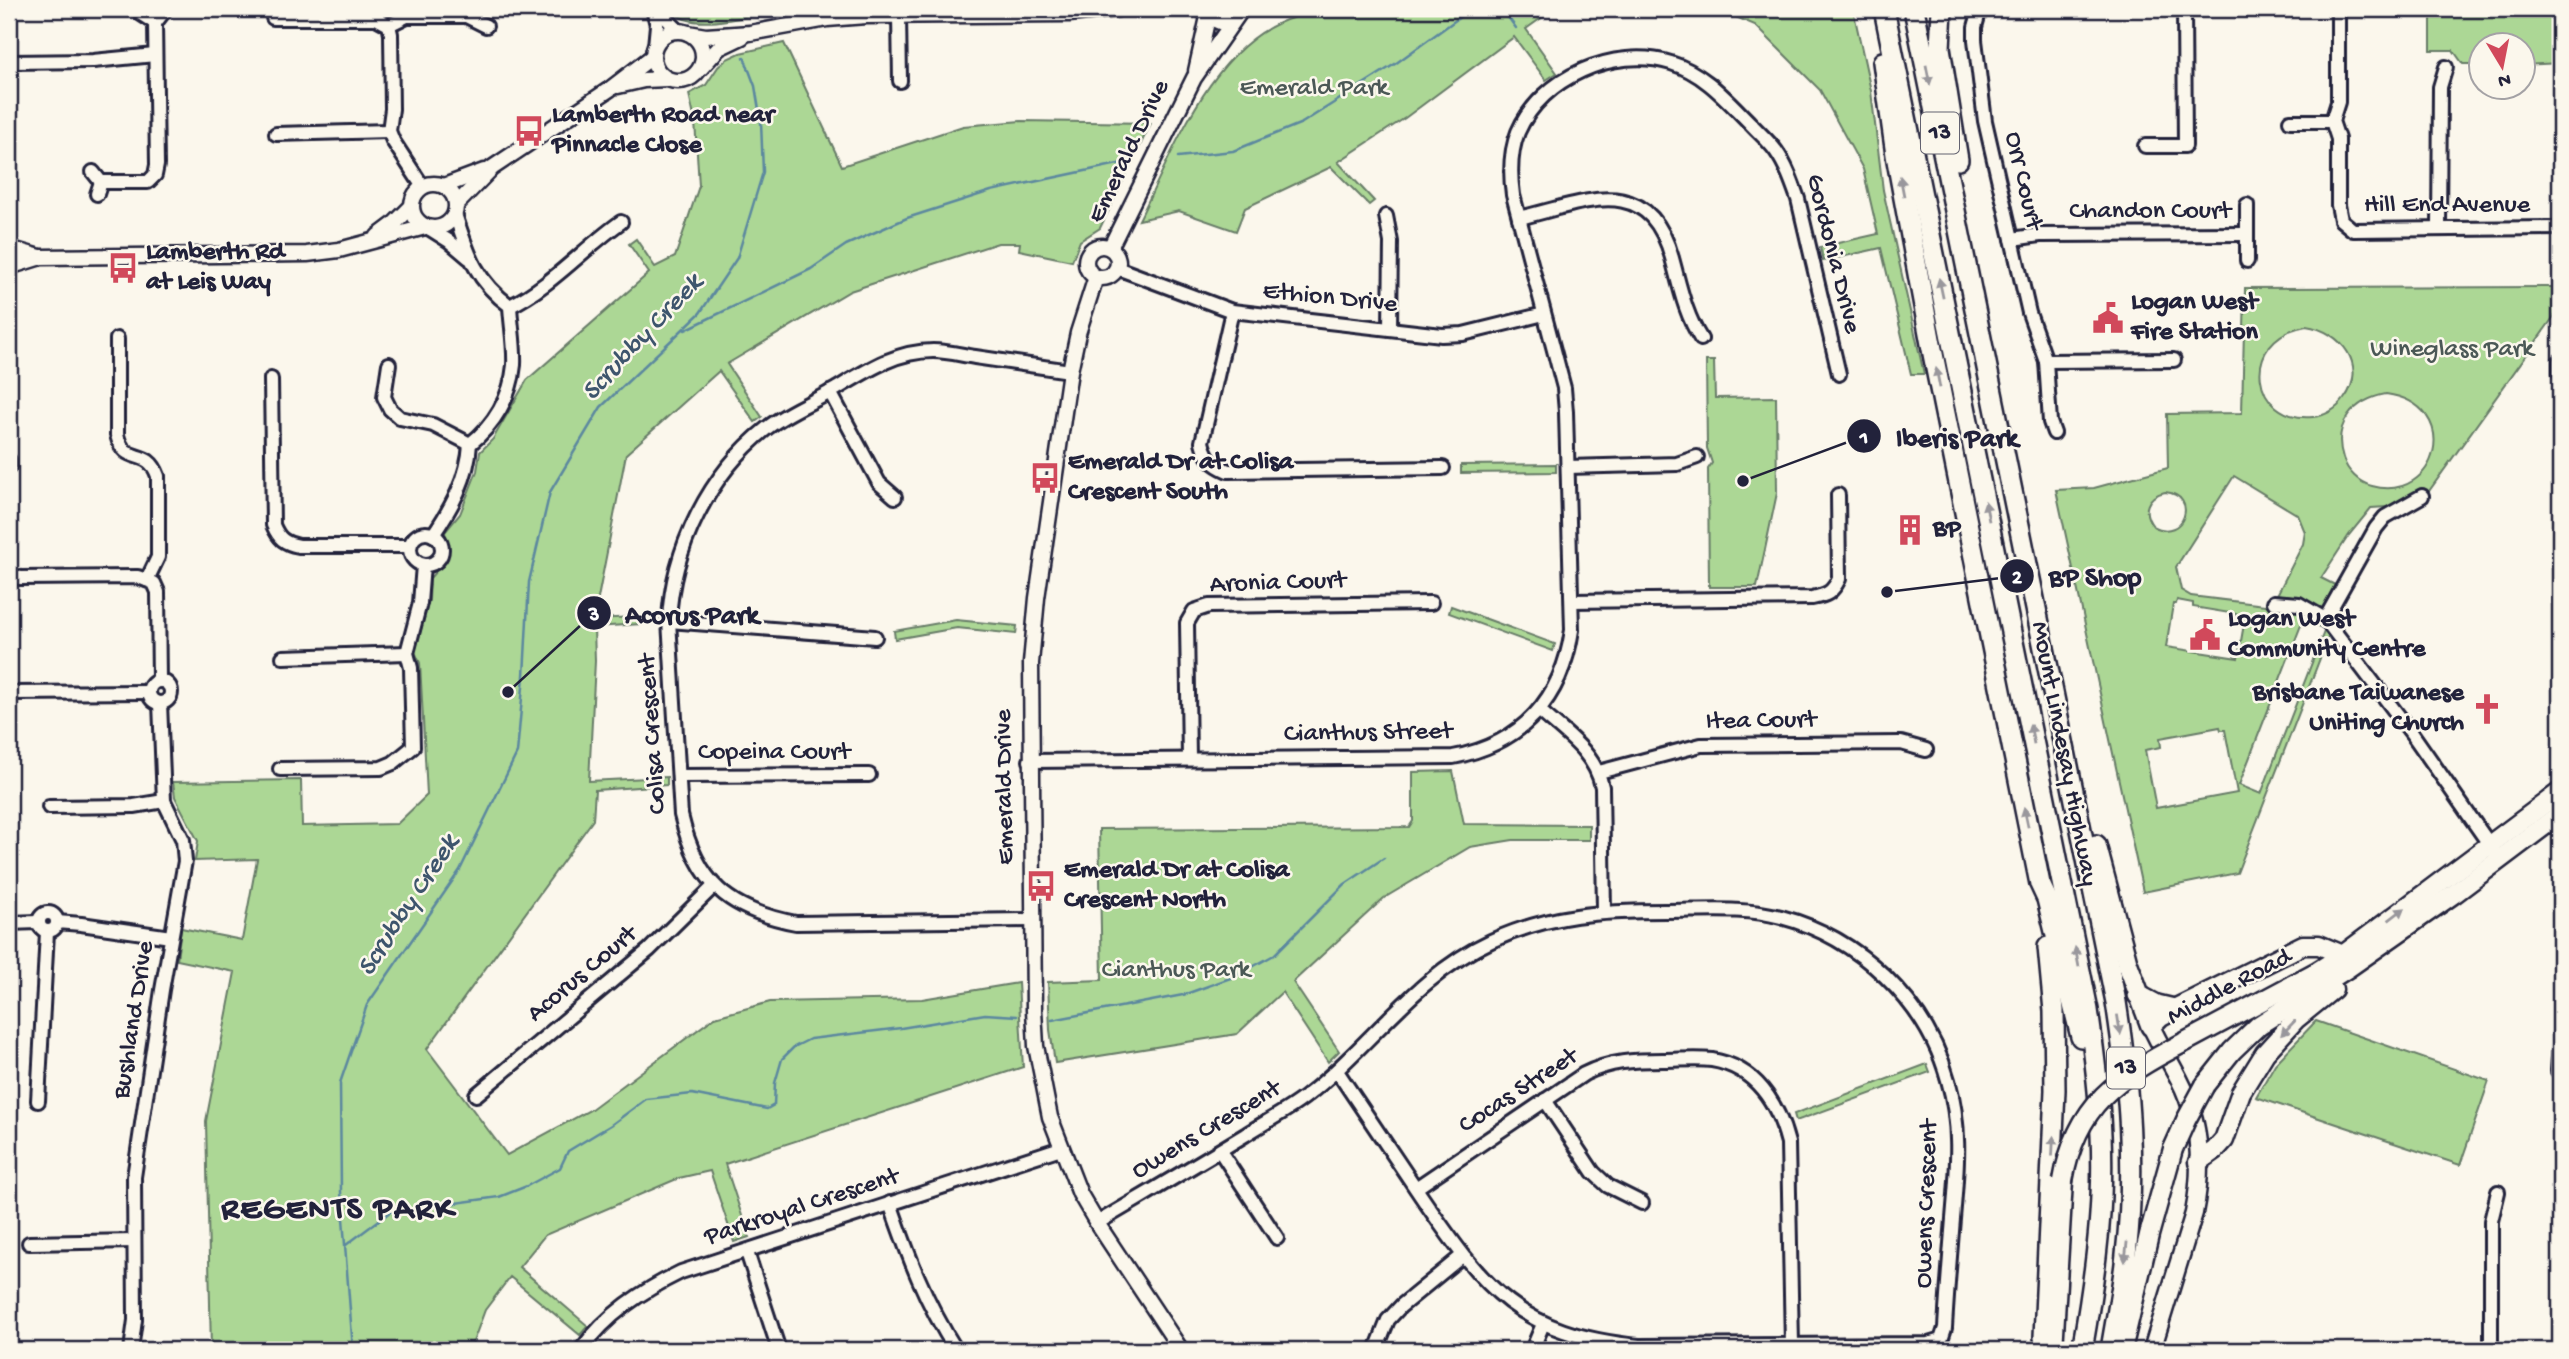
<svg xmlns="http://www.w3.org/2000/svg" width="2569" height="1359" viewBox="0 0 2569 1359" font-family="'Gochi Hand',sans-serif">
<style>
.green{fill:#acd795;stroke:#677c68;stroke-width:2;fill-rule:evenodd}
.lines{fill:none;stroke-linecap:round;stroke-linejoin:round}
.stream{stroke:#5b889f;stroke-width:2.5}
.minor-casing{stroke:#22223b;stroke-width:18}
.tertiary-casing{stroke:#22223b;stroke-width:19}
.secondary-casing{stroke:#22223b;stroke-width:21}
.primary-casing{stroke:#22223b;stroke-width:23}
.trunk-casing{stroke:#22223b;stroke-width:24}
.minor{stroke:#fbf7ec;stroke-width:12}
.tertiary{stroke:#fbf7ec;stroke-width:14}
.secondary{stroke:#fbf7ec;stroke-width:16}
.primary{stroke:#fbf7ec;stroke-width:18}
.trunk{stroke:#fbf7ec;stroke-width:19}
.primary-bridge-casing{stroke:#22223b;stroke-width:23;stroke-linecap:butt}
.primary-bridge{stroke:#fbf7ec;stroke-width:18}
.oneway{fill:#99979c}
.labels{text-anchor:middle;dominant-baseline:central;stroke-width:5;stroke-linejoin:round;paint-order:stroke}
.shield{fill:#fbf7ec;stroke:#636270;stroke-width:2}
.shield-label{font-size:24px;font-weight:bold;fill:#22223b}
.park-label{font-size:26px;fill:#4b5856;stroke:#fbf7ec}
.poi-label{font-size:26px;font-weight:bold;fill:#22223b;stroke:#fbf7ec;text-anchor:start}
.street-label{font-size:26px;fill:#22223b;stroke:#fbf7ec}
.water-label{font-size:28px;font-style:italic;fill:#3e556d;stroke:#fbf7ec}
.district-label{font-size:33px;font-weight:bold;letter-spacing:2px;fill:#22223b;stroke:#fbf7ec}
.leader{fill:none;stroke:#22223b;stroke-width:2.5}
.callout-dot{fill:#22223b;stroke:#fbf7ec;stroke-width:2.5}
.mark-label{font-size:21px;text-anchor:middle;font-weight:bold;fill:#fff}
.callout-label{font-size:28px;text-anchor:middle;font-weight:bold;fill:#22223b;stroke:#fbf7ec;stroke-width:5;stroke-linejoin:round;paint-order:stroke}
</style>
<rect width="100%" height="100%" fill="#fbf7ec"/>
<filter id="ink" filterUnits="userSpaceOnUse"><feTurbulence type="fractalNoise" baseFrequency=".0143" numOctaves="2"/><feDisplacementMap in="SourceGraphic" scale="14" xChannelSelector="R" yChannelSelector="G"/><feConvolveMatrix kernelMatrix="1 2 1 2 8 2 1 2 1" color-interpolation-filters="sRGB"/></filter>
<g filter="url(#ink)">
<g class="green">
<path d="M670,9H767L769,12C741,17 690,33 670,9Z"/>
<path d="M1296,9H1554L1526,29L1557,73L1546,80L1514,37L1405,118L1338,162L1374,201L1369,205L1331,167L1245,208L1236,231L1179,211L1139,220C1174,150 1213,41 1295,17Z"/>
<polygon points="1717,9 1853,9 1871,91 1883,190 1924,374 1911,374 1881,248 1823,261 1820,247 1878,234 1863,169 1820,90 1755,25"/>
<polygon points="2431,9 2560,9 2560,63 2524,65 2524,46 2482,46 2481,64 2463,64 2453,50 2431,50"/>
<polygon points="784,43 842,166 963,126 1021,121 1151,123 1100,228 1080,241 1072,261 1019,250 1020,243 998,243 850,291 727,364 762,417 755,422 719,371 626,454 594,619 657,616 657,623 594,627 595,661 589,781 667,777 667,785 595,790 593,820 427,1049 507,1155 590,1110 715,1017 770,1002 922,999 1018,983 1023,1067 725,1164 749,1237 734,1242 710,1171 679,1178 545,1235 519,1267 588,1326 580,1335 510,1277 485,1310 470,1350 211,1350 206,1121 235,972 177,960 181,928 242,940 257,859 195,861 198,841 175,797 173,782 301,780 302,826 397,824 427,795 420,663 415,652 429,600 430,578 448,557 445,532 460,514 477,471 480,452 493,439 527,380 649,273 629,244 636,239 655,267 675,257 699,186 695,121 689,94 706,85 718,67 727,59 740,53"/>
<path d="M2560,287V308L2419,505L2371,508L2349,535L2321,578L2335,585L2325,604L2334,622L2237,873L2143,892L2056,490L2094,488L2168,468L2167,414L2242,413L2245,288ZM2306,326C2341,331 2369,366 2344,399C2337,409 2325,416 2313,417C2251,423 2238,338 2306,326ZM2386,394C2465,405 2438,504 2372,486C2359,483 2347,471 2343,458C2332,424 2354,400 2386,394ZM2234,476L2298,515L2305,532L2303,544L2278,593L2265,605L2191,596L2181,590L2176,567ZM2165,492C2200,495 2184,543 2153,526C2141,511 2147,496 2165,492ZM2177,600L2193,603V607L2236,614L2235,622L2244,624L2238,658L2166,647L2173,604H2176ZM2303,620L2325,629L2261,794L2239,785ZM2220,727L2221,730H2225L2237,793L2156,808L2145,750L2161,747L2160,738Z"/>
<polygon points="1706,361 1714,361 1715,398 1776,397 1777,493 1757,587 1709,587 1708,469 1712,463 1707,448"/>
<polygon points="1556,464 1556,472 1461,473 1461,465"/>
<polygon points="1451,606 1555,644 1553,651 1449,613"/>
<polygon points="956,620 1017,626 1016,634 957,628 895,639 894,631"/>
<polygon points="1453,771 1464,824 1589,825 1589,840 1513,840 1470,847 1384,898 1293,982 1339,1051 1328,1062 1282,992 1237,1034 1055,1063 1050,1030 1048,982 1102,980 1099,829 1409,827 1413,821 1413,772"/>
<polygon points="2316,1021 2489,1081 2460,1165 2256,1097 2275,1064"/>
<polygon points="1927,1064 1930,1072 1796,1121 1794,1114"/>
</g>
<g class="lines">
<g class="stream">
<polyline points="717,9 718,11"/>
<polyline points="1502,9 1516,28"/>
<polyline points="1178,157 1233,151 1302,123 1395,64 1471,9"/>
<polyline points="685,330 811,269 846,245 907,218 991,191 1123,163"/>
<polyline points="1052,1020 1183,995 1236,976 1274,955 1345,884 1384,858"/>
<polyline points="346,1245 390,1212 499,1197 527,1186 560,1168 568,1151 611,1125 646,1099 692,1094 767,1109 774,1105 775,1083 782,1059 794,1047 810,1039 901,1028 985,1014 1017,1016"/>
<polyline points="353,1350 341,1192 340,1083 367,1005 460,870 517,753 524,676 529,582 550,492 601,407 700,313 737,258 763,172 761,122 755,86 744,57"/>
</g>
<defs>
<g id="minor">
<polyline points="653,9 657,25 655,46"/>
<polyline points="657,9 679,31"/>
<polyline points="1980,9 1975,27 1975,40 1985,121 2029,313 2046,361 2050,422 2054,433"/>
<polyline points="2338,9 2338,102 2332,121 2338,139 2338,205 2341,220 2353,230 2560,228"/>
<polyline points="141,14 155,23 165,10"/>
<polyline points="899,15 900,81"/>
<polyline points="273,18 376,18 389,25 391,34 392,109 389,131 393,141 423,187"/>
<polyline points="389,25 407,16 466,16 486,26"/>
<polyline points="9,62 93,61 155,55"/>
<polyline points="2290,121 2332,121"/>
<polyline points="276,134 389,131"/>
<polyline points="2145,146 2185,146 2184,9"/>
<polyline points="93,172 101,182 97,194"/>
<polyline points="101,182 148,182 155,175 157,165 155,23"/>
<polyline points="2247,205 2247,261"/>
<polyline points="1386,216 1391,242 1390,329"/>
<path d="M1519,218C1584,203 1648,170 1672,258C1680,287 1685,314 1701,339"/>
<polyline points="430,229 449,241 469,258"/>
<polyline points="2439,229 2440,87 2446,67"/>
<polyline points="2012,239 2040,235 2247,234"/>
<polyline points="1117,268 1232,311 1442,335 1463,334 1544,314"/>
<path d="M510,306C550,287 584,248 621,222"/>
<path d="M1232,311L1202,442C1206,458 1212,464 1228,471L1443,468"/>
<path d="M117,339V435C125,468 147,445 158,476V557L147,580"/>
<polyline points="2046,361 2174,360"/>
<polyline points="2560,361 2560,373"/>
<polyline points="389,364 384,397 390,409 400,418 433,425 470,444"/>
<path d="M271,379L273,525C279,539 284,543 299,546H410"/>
<polyline points="830,392 879,483 895,497"/>
<polyline points="9,460 9,467"/>
<polyline points="1568,467 1677,464 1697,457"/>
<circle cx="426" cy="549" r="16"/>
<path d="M433,535C452,507 468,478 470,444C494,425 511,397 514,365C515,346 511,325 510,306C475,280 468,254 455,214"/>
<polyline points="9,574 20,578 138,577 154,583 158,592 159,681"/>
<path d="M1572,601L1812,598C1827,595 1832,593 1839,579L1838,495"/>
<polyline points="2274,602 2299,604 2325,619 2413,735 2494,851"/>
<polyline points="2325,619 2376,528 2385,517 2422,496"/>
<polyline points="669,621 875,637"/>
<polyline points="283,657 407,653"/>
<circle cx="160" cy="692" r="11"/>
<polyline points="9,693 149,692"/>
<path d="M1539,710C1564,733 1595,752 1602,787L1604,911"/>
<polyline points="1189,759 1187,623 1194,611 1209,606 1431,603"/>
<path d="M1030,761L1453,757C1522,744 1562,699 1572,630L1566,412L1564,388L1513,195C1510,174 1510,152 1518,132C1542,77 1614,46 1671,63C1704,73 1726,99 1750,123C1758,132 1769,141 1776,151C1786,165 1792,182 1798,199L1839,374"/>
<polyline points="280,769 381,768 393,763 413,747 411,668 407,653 420,603 423,565"/>
<polyline points="1599,772 1701,745 1901,743 1926,750"/>
<polyline points="679,776 869,775"/>
<polyline points="49,807 134,806 164,801"/>
<circle cx="48" cy="922" r="9"/>
<path d="M1032,920L796,923C728,910 697,883 681,815L669,621C672,549 709,474 767,428C787,412 813,402 836,389C866,371 896,351 933,351C947,351 962,355 975,357C1007,362 1038,366 1070,371"/>
<polyline points="57,922 81,924 171,937"/>
<polyline points="9,923 38,922"/>
<polyline points="2558,1071 2560,1043"/>
<polyline points="476,1095 649,950 714,886"/>
<polyline points="1545,1100 1593,1172 1608,1186 1642,1203"/>
<polyline points="38,1101 47,932"/>
<polyline points="1220,1151 1277,1238"/>
<path d="M1416,1188L1584,1074C1610,1061 1634,1060 1663,1060C1679,1060 1696,1058 1712,1060C1755,1067 1778,1103 1788,1143L1792,1345"/>
<path d="M890,1203C909,1258 925,1301 956,1350"/>
<path d="M1097,1223C1146,1194 1196,1165 1245,1135C1265,1122 1287,1111 1305,1097C1369,1048 1415,976 1491,941C1550,914 1602,911 1666,911C1704,911 1743,907 1781,917C1858,937 1927,1002 1948,1080C1962,1128 1957,1170 1953,1219C1950,1256 1947,1292 1945,1328L1941,1340L1928,1344L1639,1346C1519,1334 1485,1290 1421,1196C1393,1154 1365,1113 1337,1071"/>
<polyline points="29,1243 134,1241"/>
<polyline points="747,1252 779,1350"/>
<polyline points="131,1350 135,1320 134,1177 162,990 185,861 183,840 164,801 160,703"/>
<path d="M581,1350C607,1314 642,1291 681,1272L1061,1148"/>
<polyline points="1376,1350 1388,1320 1401,1306 1462,1256"/>
<polyline points="1532,1350 1543,1324"/>
<polyline points="2491,1350 2491,1221 2498,1192"/>
</g>
<g id="tertiary">
<polyline points="1202,9 1208,17 1220,22 1236,16"/>
<circle cx="678" cy="56" r="25"/>
<polyline points="688,33 706,36 750,33 827,19 866,16 1069,14 1118,9"/>
<polyline points="701,68 719,48 742,37"/>
<polyline points="1196,71 1208,17"/>
<polyline points="618,86 644,80 667,79"/>
<circle cx="434" cy="206" r="22"/>
<polyline points="444,186 484,171"/>
<polyline points="457,204 492,168 610,89 653,56"/>
<polyline points="378,236 394,224 411,207"/>
<circle cx="1102" cy="262" r="16"/>
<polyline points="9,248 40,257"/>
<polyline points="1110,248 1194,78 1242,9"/>
<polyline points="9,267 41,257 307,254 339,250 425,227"/>
<polyline points="1096,277 1078,333 1070,371 1037,598 1031,663 1034,1010 1036,1046 1050,1117 1080,1194 1097,1223 1181,1350"/>
</g>
<path id="secondary" d="M2151,1026C2159,1044 2170,1061 2179,1079C2201,1121 2203,1167 2194,1213L2152,1350"/>
<g id="primary">
<polyline points="2151,1026 2161,1016 2174,1009 2303,945 2319,945 2343,955"/>
<polyline points="2183,1043 2316,972 2343,955 2560,792"/>
<polyline points="2205,1085 2232,1051 2259,1025 2348,968 2455,893 2560,814"/>
<polyline points="2198,1162 2215,1150 2224,1140 2241,1092 2265,1053 2296,1019 2333,989"/>
<polyline points="2053,1350 2063,1181"/>
<polyline points="2122,1350 2149,1235 2173,1149"/>
</g>
<g id="trunk">
<path d="M1884,9L2088,1010C2097,1072 2104,1133 2101,1196C2099,1248 2091,1299 2082,1350"/>
<path d="M1914,9L2116,1002C2129,1086 2136,1169 2126,1254C2123,1287 2116,1318 2111,1350"/>
<polyline points="1942,9 1940,48 1958,160"/>
<polyline points="1883,62 1896,155 1931,344 2040,884 2047,899 2081,1037"/>
<polyline points="2096,845 2127,962 2151,1026"/>
<polyline points="2138,995 2157,1005 2174,1009"/>
<polyline points="2046,1350 2044,1337 2055,1090 2054,1011 2048,947"/>
</g>
</defs>
<use href="#minor" class="minor-casing"/>
<use href="#tertiary" class="tertiary-casing"/>
<use href="#secondary" class="secondary-casing"/>
<use href="#primary" class="primary-casing"/>
<use href="#trunk" class="trunk-casing"/>
<use href="#minor" class="minor"/>
<use href="#tertiary" class="tertiary"/>
<use href="#secondary" class="secondary"/>
<use href="#primary" class="primary"/>
<use href="#trunk" class="trunk"/>
<defs>
<g id="primary-bridge">
<polyline points="2173,1149 2186,1120 2205,1085"/>
<path d="M2063,1181C2076,1104 2118,1077 2183,1043"/>
</g>
</defs>
<use href="#primary-bridge" class="primary-bridge-casing"/>
<use href="#primary-bridge" class="primary-bridge"/>
</g>
<defs><path id="oneway-solid" d="M-6-.8H1V-3.2L6.5 0L1 3.2V.8H-6Z" transform="scale(1.75)"/></defs>
<g class="oneway">
<use href="#oneway-solid" transform="translate(1928 75) rotate(79)"/>
<use href="#oneway-solid" transform="translate(1902 186) rotate(-101)"/>
<use href="#oneway-solid" transform="translate(1941 288) rotate(-102)"/>
<use href="#oneway-solid" transform="translate(1938 378) rotate(-101)"/>
<use href="#oneway-solid" transform="translate(1987 511) rotate(-101)"/>
<use href="#oneway-solid" transform="translate(2032 734) rotate(-101)"/>
<use href="#oneway-solid" transform="translate(2026 817) rotate(-102)"/>
<use href="#oneway-solid" transform="translate(2397 914) rotate(-37)"/>
<use href="#oneway-solid" transform="translate(2077 957) rotate(-101)"/>
<use href="#oneway-solid" transform="translate(2119 1025) rotate(81)"/>
<use href="#oneway-solid" transform="translate(2288 1028) rotate(134)"/>
<use href="#oneway-solid" transform="translate(2053 1146) rotate(-87)"/>
<use href="#oneway-solid" transform="translate(2126 1252) rotate(96)"/>
</g>
</g>
<defs>
<symbol id="bus-bare" viewBox="-9 -9 18 18"><path d="M-5-6H5V4H4V6H2V4H-2V6H-4V4H-5ZM-3.5-4V0h7V-4ZM-3.5 1.2v1.5H-2V1.2ZM2 1.2v1.5H3.5V1.2Z" fill="#d1495b" stroke="#fbf7ec" stroke-width="2.5" paint-order="stroke"/></symbol>
<symbol id="civic-bare" viewBox="-9 -9 18 18"><path d="M-.6-6.5H3V-4.5H.6V-3L4-1V1h2V6H-6V1h2V-1L-.6-3ZM-1.2 2.5V6h2.4V2.5Z" fill="#d1495b" stroke="#fbf7ec" stroke-width="2.5" paint-order="stroke"/></symbol>
<symbol id="building-bare" viewBox="-9 -9 18 18"><path d="M-4-6H4V6H1V3H-1V6H-4ZM-2.5-4.3h1.7v1.8h-1.7ZM.8-4.3h1.7v1.8H.8ZM-2.5-1h1.7V.8h-1.7ZM.8-1h1.7V.8H.8Z" fill="#d1495b" stroke="#fbf7ec" stroke-width="2.5" paint-order="stroke"/></symbol>
<symbol id="church-bare" viewBox="-9 -9 18 18"><path d="M-1.2-6h2.4v3.5h3.3v2.4h-3.3V6h-2.4V-.1h-3.3v-2.4h3.3Z" fill="#d1495b" stroke="#fbf7ec" stroke-width="2.5" paint-order="stroke"/></symbol>
</defs>
<g fill-rule="evenodd">
<use href="#bus-bare" x="507" y="109" width="44" height="44"/>
<use href="#bus-bare" x="101" y="246" width="44" height="44"/>
<use href="#civic-bare" x="2086" y="296" width="44" height="44"/>
<use href="#bus-bare" x="1023" y="456" width="44" height="44"/>
<use href="#building-bare" x="1888" y="508" width="44" height="44"/>
<use href="#civic-bare" x="2183" y="613" width="44" height="44"/>
<use href="#church-bare" x="2465" y="687" width="44" height="44"/>
<use href="#bus-bare" x="1019" y="864" width="44" height="44"/>
</g>
<g class="labels">
<g class="shield">
<rect x="1921" y="112.5" width="38" height="41" rx="5"/>
<rect x="2107" y="1047.5" width="38" height="41" rx="5"/>
</g>
<g class="shield-label">
<text x="1940" y="133">13</text>
<text x="2126" y="1068">13</text>
</g>
<g class="park-label">
<text x="1314" y="89">Emerald Park</text>
<text x="2452" y="350">Wineglass Park</text>
<text x="1176" y="971">Cianthus Park</text>
</g>
<g class="poi-label">
<text x="552" y="116">Lamberth Road near<tspan x="552" dy="30">Pinnacle Close</tspan></text>
<text x="146" y="253">Lamberth Rd<tspan x="146" dy="30">at Leis Way</tspan></text>
<text x="2131" y="303">Logan West<tspan x="2131" dy="30">Fire Station</tspan></text>
<text x="1068" y="463">Emerald Dr at Colisa<tspan x="1068" dy="30">Crescent South</tspan></text>
<text x="1933" y="530">BP</text>
<text x="2228" y="620">Logan West<tspan x="2228" dy="30">Community Centre</tspan></text>
<text x="2464" y="694" text-anchor="end">Brisbane Taiwanese<tspan x="2464" dy="30">Uniting Church</tspan></text>
<text x="1064" y="871">Emerald Dr at Colisa<tspan x="1064" dy="30">Crescent North</tspan></text>
</g>
<g class="street-label">
<text transform="translate(1130 152) rotate(-64)">Emerald Drive</text>
<text transform="translate(2022 181) rotate(77)">Orr Court</text>
<text x="2447" y="206">Hill End Avenue</text>
<text x="2150" y="212">Chandon Court</text>
<text transform="translate(1832 254) rotate(76)">Gordonia Drive</text>
<text transform="translate(1330 299) rotate(6)">Ethion Drive</text>
<text transform="translate(1278 584) rotate(-2)">Aronia Court</text>
<text transform="translate(1761 722) rotate(-1)">Itea Court</text>
<text transform="translate(654 734) rotate(-94)">Colisa Crescent</text>
<text transform="translate(1368 734) rotate(-1)">Cianthus Street</text>
<text x="774" y="753">Copeina Court</text>
<text transform="translate(2063 754) rotate(79)">Mount Lindesay Highway</text>
<text transform="translate(1006 787) rotate(-91)">Emerald Drive</text>
<text transform="translate(583 975) rotate(-40)">Acorus Court</text>
<text transform="translate(2230 988) rotate(-28)">Middle Road</text>
<text transform="translate(135 1020) rotate(-81)">Bushland Drive</text>
<text transform="translate(1519 1092) rotate(-33)">Cocas Street</text>
<text transform="translate(1207 1131) rotate(-31)">Owens Crescent</text>
<text transform="translate(1928 1204) rotate(-88)">Owens Crescent</text>
<text transform="translate(802 1208) rotate(-18)">Parkroyal Crescent</text>
</g>
<g class="water-label">
<text transform="translate(643 338) rotate(-47)">Scrubby Creek</text>
<text transform="translate(409 906) rotate(-57)">Scrubby Creek</text>
</g>
<g class="district-label">
<text x="338" y="1211">REGENTS PARK</text>
</g>
</g>
<path class="leader" d="M1743 481L1864 436M1887 592L2017 576M508 692L594 613"/>
<g class="callout-dot">
<circle cx="1743" cy="481" r="7"/>
<circle cx="1887" cy="592" r="7"/>
<circle cx="508" cy="692" r="7"/>
<circle cx="1864" cy="436" r="18"/>
<circle cx="2017" cy="576" r="18"/>
<circle cx="594" cy="613" r="18"/>
</g>
<g class="mark-label">
<text x="1864" y="443">1</text>
<text x="2017" y="583">2</text>
<text x="594" y="620">3</text>
</g>
<g class="callout-label">
<text x="1957" y="446">Iberis Park</text>
<text x="2095" y="585">BP Shop</text>
<text x="692" y="623">Acorus Park</text>
</g>
<rect width="2569" height="1359" fill="none" stroke="#fbf7ec" stroke-width="35"/>
<rect x="18" y="18" width="2534" height="1324" fill="none" stroke="#22223b" stroke-width="2.5" filter="url(#ink)"/>
<g transform="translate(2502 66) rotate(170)"><circle r="33" fill="#fbf7ec" stroke="#a4a2a5" stroke-width="2"/>
<path d="M0-5L12 26L0 18L-12 26Z" fill="#d1495b"/>
<text y="-10" font-size="19" font-weight="bold" text-anchor="middle" fill="#22223b">N</text>
</g>
</svg>
